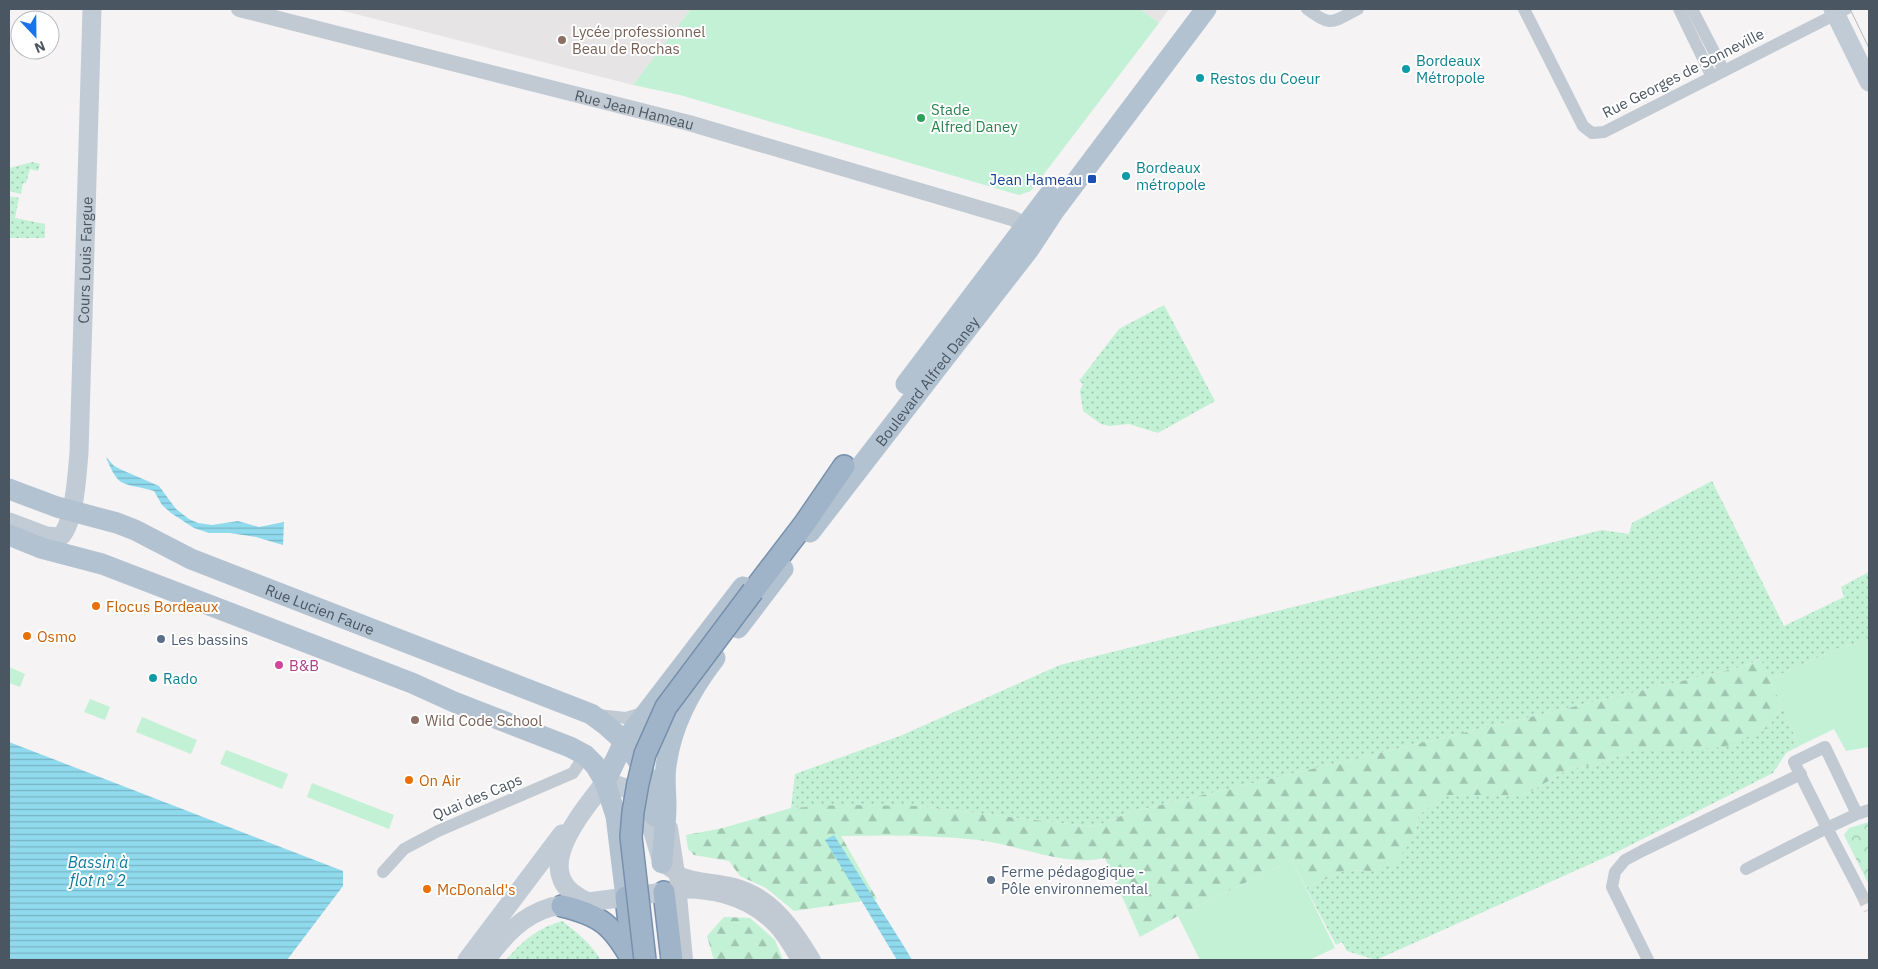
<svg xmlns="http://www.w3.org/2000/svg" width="1878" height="969" viewBox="0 0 1878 969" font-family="'IBM Plex Sans',sans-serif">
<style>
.education{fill:#e6e4e5}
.grass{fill:url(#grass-dots)}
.forest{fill:url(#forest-firs)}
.park{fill:url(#park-crowns)}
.garden{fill:#c3f1d5}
.water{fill:url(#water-rules)}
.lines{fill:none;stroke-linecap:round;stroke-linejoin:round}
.minor-tunnel{stroke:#caccce;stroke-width:12;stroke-dasharray:12 6;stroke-linecap:butt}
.trunk-casing{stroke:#7690ad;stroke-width:24}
.minor{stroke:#c1cad2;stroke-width:12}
.tertiary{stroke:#c1cad2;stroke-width:16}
.secondary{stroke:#c1cbd6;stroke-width:19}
.primary{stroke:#b3c2d1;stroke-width:21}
.trunk{stroke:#9fb4c9;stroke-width:21}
.tram{stroke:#b5b8bd;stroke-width:1}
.trunk-bridge-casing{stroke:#7690ad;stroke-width:24;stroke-linecap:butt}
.trunk-bridge{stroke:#9fb4c9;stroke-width:21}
.education-dot{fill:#8d6e63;stroke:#fff;stroke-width:2}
.culture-dot{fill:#0f9aa8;stroke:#fff;stroke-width:2}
.leisure-dot{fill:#2e9e5b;stroke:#fff;stroke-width:2}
.transit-dot{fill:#1a4fb4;stroke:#fff;stroke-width:2}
.food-dot{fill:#e8710a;stroke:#fff;stroke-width:2}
.service-dot{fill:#5c6f8a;stroke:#fff;stroke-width:2}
.hotel-dot{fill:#d1479c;stroke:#fff;stroke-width:2}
.labels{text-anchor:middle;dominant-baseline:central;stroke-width:4;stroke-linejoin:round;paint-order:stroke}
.education-label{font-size:15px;fill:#785e54;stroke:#fff;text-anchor:start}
.culture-label{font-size:15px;fill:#0d838f;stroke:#fff;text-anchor:start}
.street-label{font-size:15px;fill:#4a5661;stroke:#fff}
.leisure-label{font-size:15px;fill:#27864d;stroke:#fff;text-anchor:start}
.transit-label{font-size:15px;fill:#164399;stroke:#fff;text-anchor:end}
.food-label{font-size:15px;fill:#c56008;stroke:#fff;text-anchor:start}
.service-label{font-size:15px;fill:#4e5e75;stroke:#fff;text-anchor:start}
.hotel-label{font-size:15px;fill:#b23c85;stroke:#fff;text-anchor:start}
.water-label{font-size:16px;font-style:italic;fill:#0c7c9b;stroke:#fff}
</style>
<defs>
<pattern id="grass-dots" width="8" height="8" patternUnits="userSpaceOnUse" patternTransform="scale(1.25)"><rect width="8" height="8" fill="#c3f1d5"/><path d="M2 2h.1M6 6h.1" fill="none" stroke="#a0c6b0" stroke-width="1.8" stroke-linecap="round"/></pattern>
<pattern id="forest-firs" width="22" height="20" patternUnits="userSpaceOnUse" patternTransform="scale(1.25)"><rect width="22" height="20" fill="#c3f1d5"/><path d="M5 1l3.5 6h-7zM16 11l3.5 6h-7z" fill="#a0c6b0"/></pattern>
<pattern id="park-crowns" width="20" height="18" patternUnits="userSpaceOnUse" patternTransform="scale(1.25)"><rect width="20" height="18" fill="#c3f1d5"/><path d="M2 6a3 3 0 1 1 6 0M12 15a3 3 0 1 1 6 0" fill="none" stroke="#a0c6b0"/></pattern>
<pattern id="water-rules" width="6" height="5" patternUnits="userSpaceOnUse" patternTransform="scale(1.25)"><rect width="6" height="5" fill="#90daee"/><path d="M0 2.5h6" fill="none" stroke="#78b4c4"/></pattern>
</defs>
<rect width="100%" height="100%" fill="#f5f3f3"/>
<g class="education">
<polygon points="336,9 691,9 633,85"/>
<polygon points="1140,9 1169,9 1159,23"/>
</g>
<g class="grass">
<polygon points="33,162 40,164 38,171 30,169 26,183 23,183 21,194 9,191 9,168"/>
<polygon points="9,196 19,198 15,218 45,224 45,238 9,238"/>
<polygon points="1164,305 1215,401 1158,433 1129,424 1109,426 1101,424 1083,411 1080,391 1083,384 1079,381 1119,329"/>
<polygon points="1712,481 1784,626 1844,597 1841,587 1869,572 1869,640 1839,648 1770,679 1760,659 1745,666 1131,812 1094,827 919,806 833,806 791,808 795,774 900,736 1060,665 1602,530 1629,534 1632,523"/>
<polygon points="1782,706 1799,746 1786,753 1773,773 1617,852 1376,960 1347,951 1342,942 1336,945 1306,888 1346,870 1372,871 1415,835 1418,816 1443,795 1525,795 1570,768 1595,766 1633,750 1676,750 1768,728"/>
<path d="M562,921C577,932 591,944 601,960H506C522,941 538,928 562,921Z"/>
</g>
<g class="forest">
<path d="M1761,659L1782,706L1768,728L1725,747L1676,750H1633L1595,766L1570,768L1525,795H1443L1418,816L1415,835L1396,863L1372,871L1346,870L1306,888L1292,860L1178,916L1140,937L1105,858C1062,867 1020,845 978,840C932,835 887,835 841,836L877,899L794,911L766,888L740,876L729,861L694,855L688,849L686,835L723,828L791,808L839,805L919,806L1094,827L1131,812L1745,666Z"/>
<polygon points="724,917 750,918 775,940 783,960 714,960 707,936"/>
</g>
<polygon class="park" points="1869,822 1869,885 1844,835 1849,828"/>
<g class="garden">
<polygon points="691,9 1140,9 1159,23 1031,191 1019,195 680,95 633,85"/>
<polygon points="1869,640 1869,747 1846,751 1834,729 1799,746 1770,679 1839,648"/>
<polygon points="9,667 25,674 20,687 9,683"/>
<polygon points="90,699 110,707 105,720 84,712"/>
<polygon points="142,717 197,740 191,754 136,732"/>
<polygon points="226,750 288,774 282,789 220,764"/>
<polygon points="312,783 394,815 389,829 307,797"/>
<polygon points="1292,860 1335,948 1309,960 1200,960 1178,916"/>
</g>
<g class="water">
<path d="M106,457L114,466L122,470L159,486L176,509L189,519L198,523L212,525L238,521L259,527L284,522L283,545L256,537L230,533H209L194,528L171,513L162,505L154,491C123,482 119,490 106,457Z"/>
<polygon points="9,742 343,871 343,886 287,960 9,960"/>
<polygon points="834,835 905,948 912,960 897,960 825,840"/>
</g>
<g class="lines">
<polyline class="minor-tunnel" points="1861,893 1869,910"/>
<defs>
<g id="trunk">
<polyline points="753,591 805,523 844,466"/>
<polyline points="664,892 672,960"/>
<polyline points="626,897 633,957"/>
<path d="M562,906C601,915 613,926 632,960"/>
</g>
</defs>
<use href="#trunk" class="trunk-casing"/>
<g class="minor">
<path d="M1307,9C1332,27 1331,23 1358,9"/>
<polyline points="1524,9 1583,126 1592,133 1604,132 1846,9"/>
<polyline points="1679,9 1712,77"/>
<polyline points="1692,9 1724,71"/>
<polyline points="597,715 626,718 646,712"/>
<polyline points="1857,814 1825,747 1794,762 1827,828 1857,814 1869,810"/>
<polyline points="1746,869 1827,828 1861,893"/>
<polyline points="383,872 404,849 438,831 573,773 585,755"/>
<polyline points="1648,960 1612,887 1615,872 1625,860 1644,850 1801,774"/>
</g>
<g class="tertiary">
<path id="s1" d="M239,9L689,123L1012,218L1025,225"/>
<polyline points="670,828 677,874 685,960"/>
<path d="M662,863C667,867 672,871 678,874C695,882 716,881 734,886C772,896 794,928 813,960"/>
<path d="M664,892C704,887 746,895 775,925C785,935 792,948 799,960"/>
</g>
<g class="secondary">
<polyline points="1833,9 1869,82"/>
<path id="s2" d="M9,522L46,536L60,537C75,524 77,473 79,453L92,9"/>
<path d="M589,902C525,877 580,815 605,782C613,784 624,786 631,791C648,804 655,842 662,862"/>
<polyline points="467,960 562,834"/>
<path d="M486,960C504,936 521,916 551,907L664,892"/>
</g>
<g class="primary">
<polyline points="906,384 1049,195"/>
<path id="s3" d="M9,489L57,507L117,523L135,530L191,559L591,714C616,731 640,755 649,785C653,795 653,805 655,816"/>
<path id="s4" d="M810,532L1029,249L1054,211L1206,9"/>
<polyline points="9,535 41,548 102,564 412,683 454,702 570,747 585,755 595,765 605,782 616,816 626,897"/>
<polyline points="738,628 783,569"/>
<polyline points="605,782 624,742 743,587"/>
<path d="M662,863C663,844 666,824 666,805C666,792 664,779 666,766C671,726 690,690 715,658"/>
</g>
<use href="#trunk" class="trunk"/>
<polyline class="tram" points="1850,9 1869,48"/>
<defs>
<polyline id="trunk-bridge" points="645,960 631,837 633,812 638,783 645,754 666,707 753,591"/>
</defs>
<use href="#trunk-bridge" class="trunk-bridge-casing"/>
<use href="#trunk-bridge" class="trunk-bridge"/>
</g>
<g class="education-dot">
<circle cx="562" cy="40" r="5"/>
<circle cx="415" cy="720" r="5"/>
</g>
<g class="culture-dot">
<circle cx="1406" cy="69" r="5"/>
<circle cx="1200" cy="78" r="5"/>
<circle cx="1126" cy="176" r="5"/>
<circle cx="153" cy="678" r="5"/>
</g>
<circle class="leisure-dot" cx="921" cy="118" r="5"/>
<rect class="transit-dot" x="1087" y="174" width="10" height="10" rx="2.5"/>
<g class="food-dot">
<circle cx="96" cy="606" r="5"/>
<circle cx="27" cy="636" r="5"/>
<circle cx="409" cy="780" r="5"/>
<circle cx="427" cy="889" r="5"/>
</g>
<g class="service-dot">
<circle cx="161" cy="639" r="5"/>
<circle cx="991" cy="880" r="5"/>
</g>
<circle class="hotel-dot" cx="279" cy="665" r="5"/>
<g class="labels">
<g class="education-label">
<text x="572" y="31">Lycée professionnel<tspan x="572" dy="17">Beau de Rochas</tspan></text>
<text x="425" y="720">Wild Code School</text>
</g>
<g class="culture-label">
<text x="1416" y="60">Bordeaux<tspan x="1416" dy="17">Métropole</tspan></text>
<text x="1210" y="78">Restos du Coeur</text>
<text x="1136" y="167">Bordeaux<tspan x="1136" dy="17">métropole</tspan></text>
<text x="163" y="678">Rado</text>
</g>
<g class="street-label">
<text transform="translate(1683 73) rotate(-27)">Rue Georges de Sonneville</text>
<text stroke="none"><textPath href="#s1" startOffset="408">Rue Jean Hameau</textPath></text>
<text stroke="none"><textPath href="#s2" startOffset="334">Cours Louis Fargue</textPath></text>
<text stroke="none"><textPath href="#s4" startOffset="191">Boulevard Alfred Daney</textPath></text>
<text stroke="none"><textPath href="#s3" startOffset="334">Rue Lucien Faure</textPath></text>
<text transform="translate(477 797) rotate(-23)">Quai des Caps</text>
</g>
<g class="leisure-label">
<text x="931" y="109">Stade<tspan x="931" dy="17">Alfred Daney</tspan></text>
</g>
<g class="transit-label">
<text x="1082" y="179">Jean Hameau</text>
</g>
<g class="food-label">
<text x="106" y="606">Flocus Bordeaux</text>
<text x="37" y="636">Osmo</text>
<text x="419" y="780">On Air</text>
<text x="437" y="889">McDonald's</text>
</g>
<g class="service-label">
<text x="171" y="639">Les bassins</text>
<text x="1001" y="871">Ferme pédagogique -<tspan x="1001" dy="17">Pôle environnemental</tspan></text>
</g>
<g class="hotel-label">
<text x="289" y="665">B&amp;B</text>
</g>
<g class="water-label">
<text x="98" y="862">Bassin à<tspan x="98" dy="18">flot n° 2</tspan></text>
</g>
</g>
<rect width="1878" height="969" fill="none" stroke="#4a5661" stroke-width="20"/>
<g transform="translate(35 35) rotate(158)"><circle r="24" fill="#ffffff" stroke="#b7bbc0"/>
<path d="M0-4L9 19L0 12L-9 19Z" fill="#1a73e8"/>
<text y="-8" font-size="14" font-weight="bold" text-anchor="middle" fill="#4a5661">N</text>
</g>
</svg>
